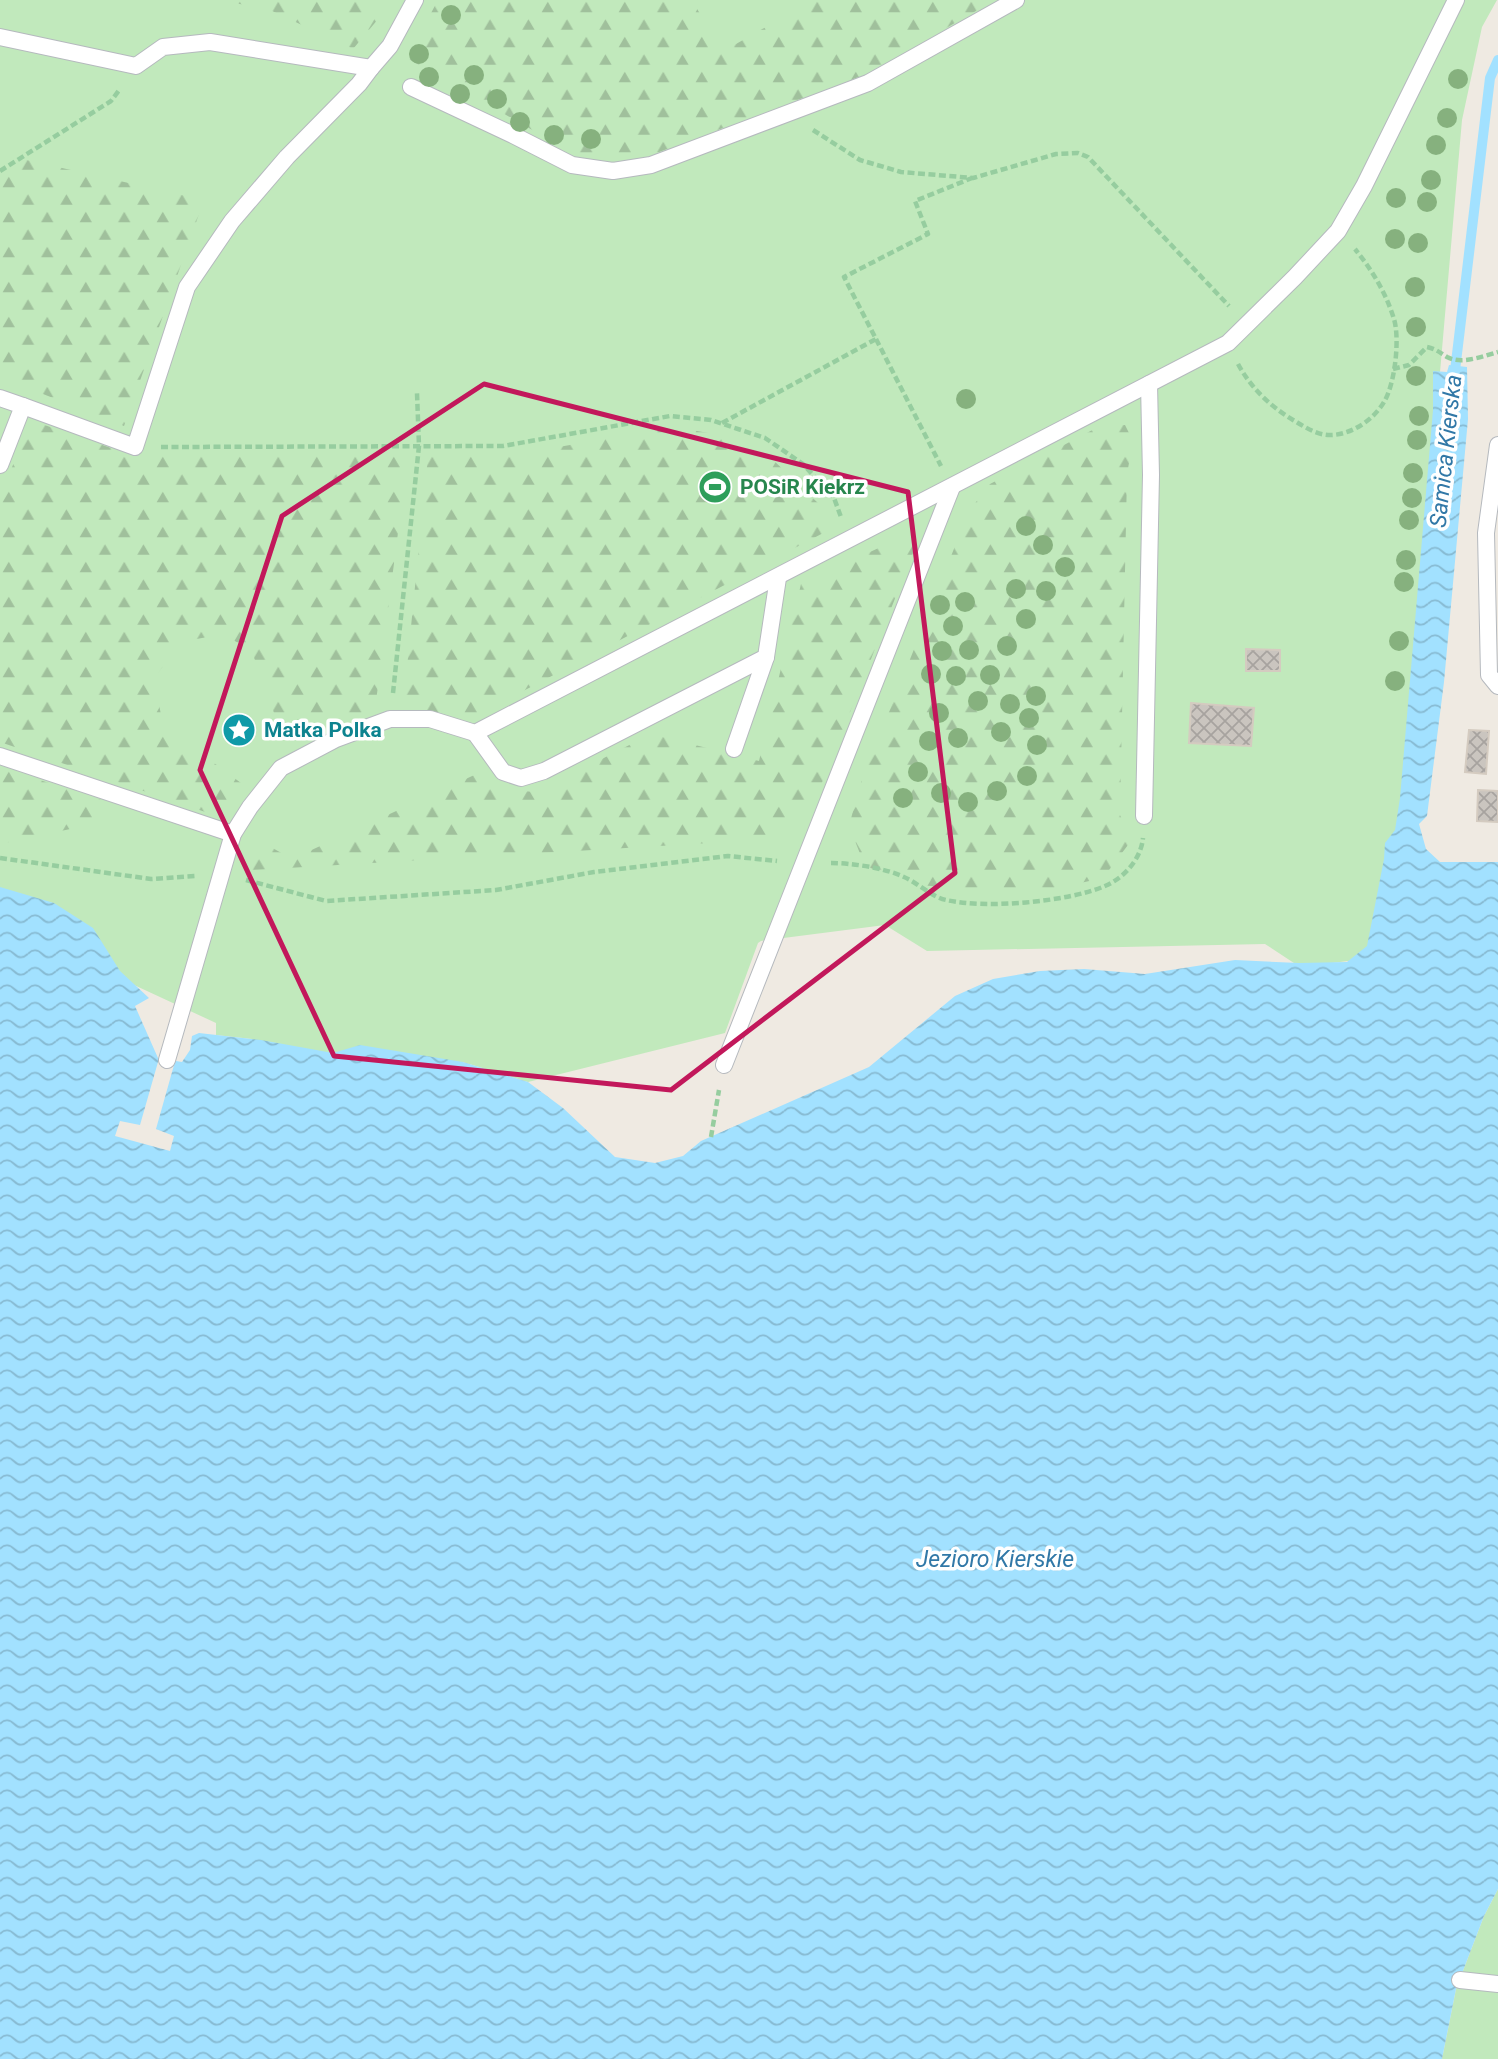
<svg xmlns="http://www.w3.org/2000/svg" width="1498" height="2059" viewBox="0 0 1498 2059" font-family="Roboto,sans-serif">
<style>
.green{fill:#c1e9bc}
.forest{fill:url(#forest-firs)}
.water{fill:url(#water-waves)}
.pier{fill:#efeae2}
.lines{fill:none;stroke-linecap:round;stroke-linejoin:round}
.stream{stroke:#a2e1ff;stroke-width:10}
.building{fill:url(#building-cross-hatch);stroke:#d4cbc0;stroke-width:2}
.lane-casing{stroke:#b5b9be;stroke-width:18}
.path{stroke:#96cd9f;stroke-width:4.5;stroke-dasharray:7 3.5;stroke-linecap:butt}
.lane{stroke:#fff;stroke-width:16}
.tree{fill:#86b17e}
.marked{fill:none;stroke:#c2185b;stroke-width:5;stroke-linejoin:round}
.labels{text-anchor:middle;dominant-baseline:central;stroke-width:7;stroke-linejoin:round;paint-order:stroke}
.leisure-label{font-size:21px;font-weight:bold;fill:#27864d;stroke:#fff;text-anchor:start}
.culture-label{font-size:21px;font-weight:bold;fill:#0d838f;stroke:#fff;text-anchor:start}
.water-label{font-size:23px;font-style:italic;fill:#3178a7;stroke:#fff}
</style>
<defs>
<pattern id="forest-firs" width="22" height="20" patternUnits="userSpaceOnUse" patternTransform="scale(1.75)"><rect width="22" height="20" fill="#c1e9bc"/><path d="M5 1l3.5 6h-7zM16 11l3.5 6h-7z" fill="#a0c09c"/></pattern>
<pattern id="water-waves" width="16" height="10" patternUnits="userSpaceOnUse" patternTransform="scale(1.75)"><rect width="16" height="10" fill="#a2e1ff"/><path d="M0 5q4-4 8 0t8 0" fill="none" stroke="#87bad2"/></pattern>
<pattern id="building-cross-hatch" width="8" height="8" patternUnits="userSpaceOnUse" patternTransform="scale(1.75)"><rect width="8" height="8" fill="#cac5bf"/><path d="M0 0l8 8M0 8l8-8" fill="none" stroke="#a7a39f"/></pattern>
</defs>
<rect width="100%" height="100%" fill="#efeae2"/>
<g class="green">
<polygon points="0,0 1497,0 1482,27 1462,120 1398,854 1420,952 1300,967 1265,944 927,951 885,925 761,941 758,943 725,1033 528,1082 463,1062 335,1077 252,1039 216,1035 216,1023 37,940 0,929"/>
<polygon points="1498,1889 1498,2059 1442,2059 1456,1989 1484,1916"/>
</g>
<g class="forest">
<polygon points="220,0 394,0 353,49 270,10"/>
<polygon points="438,0 692,0 722,52 813,0 995,0 864,75 651,155 574,154 407,58"/>
<polygon points="0,154 204,200 124,426 0,377"/>
<polygon points="30,420 134,456 408,456 375,709 287,749 252,652 224,634 180,642 154,679 163,725 241,783 220,817 0,742 0,499"/>
<polygon points="1125,425 1133,441 1127,474 1120,815 1131,841 1103,878 1030,894 919,885 865,866 849,826 860,785 969,511 990,484 1100,426"/>
<polygon points="674,427 720,435 770,457 819,504 827,531 472,718 403,707 428,456 501,457"/>
<polygon points="898,539 917,543 812,808 793,801 776,839 238,871 253,837 292,859 483,771 505,790 537,792 651,734 759,761 801,584"/>
<polygon points="0,767 107,802 103,822 0,844"/>
</g>
<polygon class="water" points="1449,365 1467,367 1468,419 1444,682 1427,816 1419,824 1426,849 1440,862 1498,862 1498,1889 1484,1916 1456,1989 1442,2059 0,2059 0,887 54,903 93,928 120,971 149,998 135,1006 158,1058 182,1062 190,1050 192,1036 199,1033 261,1040 333,1053 360,1045 463,1062 528,1082 563,1108 615,1157 655,1163 683,1156 701,1141 869,1067 955,996 993,979 1040,971 1084,969 1145,974 1235,960 1299,963 1347,962 1367,946 1384,859 1385,843 1395,830 1400,798 1433,410 1433,371 1447,372"/>
<polygon class="pier" points="160,1055 176,1058 156,1129 174,1136 170,1151 115,1136 120,1121 140,1125"/>
<g class="lines">
<polyline class="stream" points="1454,379 1490,78 1498,60"/>
</g>
<g class="building">
<polygon points="1246,649 1280,650 1280,671 1246,671"/>
<polygon points="1191,703 1254,708 1251,746 1189,743"/>
<polygon points="1469,730 1489,731 1486,774 1465,772"/>
<polygon points="1478,790 1498,791 1498,822 1477,821"/>
</g>
<g class="lines">
<defs>
<g id="lane">
<polyline points="0,37 136,66 163,47 210,42 371,68 390,46 415,0"/>
<polyline points="411,87 513,135 572,165 613,171 651,165 868,83 1016,0"/>
<polyline points="0,398 23,406 0,465"/>
<polyline points="23,406 135,447 187,287 232,221 287,157 359,84 371,68"/>
<polyline points="1498,445 1486,533 1489,675 1498,686"/>
<polyline points="475,733 503,772 521,778 544,771 766,657 778,578"/>
<polyline points="734,749 766,657"/>
<polyline points="0,756 233,834"/>
<polyline points="1144,816 1151,475 1149,384"/>
<polyline points="167,1060 233,834 250,807 281,768 336,739 390,719 430,719 475,733 1228,343 1295,277 1338,231 1364,186 1456,0"/>
<polyline points="724,1065 952,487"/>
<polyline points="1460,1980 1498,1984"/>
</g>
</defs>
<use href="#lane" class="lane-casing"/>
<g class="path">
<polyline points="813,130 860,160 901,172 973,178 1056,154 1078,153 1088,157 1229,306"/>
<polyline points="0,171 111,101 120,89"/>
<polyline points="876,339 941,466"/>
<path d="M1238,364C1251,388 1270,406 1293,420C1305,427 1318,436 1332,435C1353,434 1374,419 1384,402C1395,384 1400,339 1394,319C1386,293 1372,270 1355,249"/>
<path d="M1393,369L1409,365L1427,347C1436,349 1439,352 1447,357C1462,365 1483,356 1498,352"/>
<polyline points="722,423 876,339 844,277 928,234 915,201 972,178"/>
<polyline points="161,447 503,446 670,416 711,420 765,438 803,464 834,498 841,517"/>
<polyline points="393,693 419,446 417,393"/>
<polyline points="0,858 151,879 196,876"/>
<path d="M831,863C852,863 885,868 904,877C918,883 932,897 946,900C987,909 1067,902 1105,886C1124,878 1141,859 1143,838"/>
<polyline points="246,880 326,901 496,890 594,872 728,856 777,861"/>
<polyline points="711,1137 719,1090"/>
</g>
<use href="#lane" class="lane"/>
</g>
<g class="tree">
<circle cx="451" cy="15" r="10"/>
<circle cx="419" cy="54" r="10"/>
<circle cx="474" cy="75" r="10"/>
<circle cx="429" cy="77" r="10"/>
<circle cx="1458" cy="79" r="10"/>
<circle cx="460" cy="94" r="10"/>
<circle cx="497" cy="99" r="10"/>
<circle cx="1447" cy="118" r="10"/>
<circle cx="520" cy="122" r="10"/>
<circle cx="554" cy="135" r="10"/>
<circle cx="591" cy="139" r="10"/>
<circle cx="1436" cy="145" r="10"/>
<circle cx="1431" cy="180" r="10"/>
<circle cx="1396" cy="198" r="10"/>
<circle cx="1427" cy="202" r="10"/>
<circle cx="1395" cy="239" r="10"/>
<circle cx="1418" cy="243" r="10"/>
<circle cx="1415" cy="287" r="10"/>
<circle cx="1416" cy="327" r="10"/>
<circle cx="1416" cy="376" r="10"/>
<circle cx="966" cy="399" r="10"/>
<circle cx="1419" cy="416" r="10"/>
<circle cx="1417" cy="440" r="10"/>
<circle cx="1413" cy="473" r="10"/>
<circle cx="1412" cy="498" r="10"/>
<circle cx="1409" cy="520" r="10"/>
<circle cx="1026" cy="526" r="10"/>
<circle cx="1043" cy="545" r="10"/>
<circle cx="1406" cy="560" r="10"/>
<circle cx="1065" cy="567" r="10"/>
<circle cx="1404" cy="582" r="10"/>
<circle cx="1016" cy="589" r="10"/>
<circle cx="1046" cy="591" r="10"/>
<circle cx="965" cy="602" r="10"/>
<circle cx="940" cy="605" r="10"/>
<circle cx="1026" cy="619" r="10"/>
<circle cx="953" cy="626" r="10"/>
<circle cx="1399" cy="641" r="10"/>
<circle cx="1007" cy="646" r="10"/>
<circle cx="969" cy="650" r="10"/>
<circle cx="942" cy="651" r="10"/>
<circle cx="931" cy="674" r="10"/>
<circle cx="990" cy="675" r="10"/>
<circle cx="956" cy="676" r="10"/>
<circle cx="1395" cy="681" r="10"/>
<circle cx="1036" cy="696" r="10"/>
<circle cx="978" cy="701" r="10"/>
<circle cx="1010" cy="704" r="10"/>
<circle cx="939" cy="713" r="10"/>
<circle cx="1029" cy="718" r="10"/>
<circle cx="1001" cy="732" r="10"/>
<circle cx="958" cy="738" r="10"/>
<circle cx="929" cy="741" r="10"/>
<circle cx="1037" cy="745" r="10"/>
<circle cx="918" cy="772" r="10"/>
<circle cx="1027" cy="776" r="10"/>
<circle cx="997" cy="791" r="10"/>
<circle cx="941" cy="793" r="10"/>
<circle cx="903" cy="798" r="10"/>
<circle cx="968" cy="802" r="10"/>
</g>
<path class="marked" d="M484,384L908,492L955,873L671,1090L334,1056L200,770L282,516Z"/>
<defs>
<symbol id="stadium-disc" viewBox="-11 -11 22 22"><circle r="9.5" fill="#2e9e5b" stroke="#fff"/><path d="M0-5a6.5 5 0 1 0 0 10a6.5 5 0 1 0 0-10ZM-3.5-1.8h7v3.6h-7Z" fill="#fff"/></symbol>
<symbol id="sight-disc" viewBox="-11 -11 22 22"><circle r="9.5" fill="#0f9aa8" stroke="#fff"/><path d="M0-6L1.8-2.2L6-1.7L2.9 1.2L3.7 5.4L0 3.3L-3.7 5.4L-2.9 1.2L-6-1.7L-1.8-2.2Z" fill="#fff"/></symbol>
</defs>
<g fill-rule="evenodd">
<use href="#stadium-disc" x="696" y="468" width="38" height="38"/>
<use href="#sight-disc" x="220" y="711" width="38" height="38"/>
</g>
<g class="labels">
<g class="leisure-label">
<text x="740" y="487">POSiR Kiekrz</text>
</g>
<g class="culture-label">
<text x="264" y="730">Matka Polka</text>
</g>
<g class="water-label">
<text transform="translate(1446 451) rotate(-84)">Samica Kierska</text>
<text x="995" y="1559">Jezioro Kierskie</text>
</g>
</g>
</svg>
